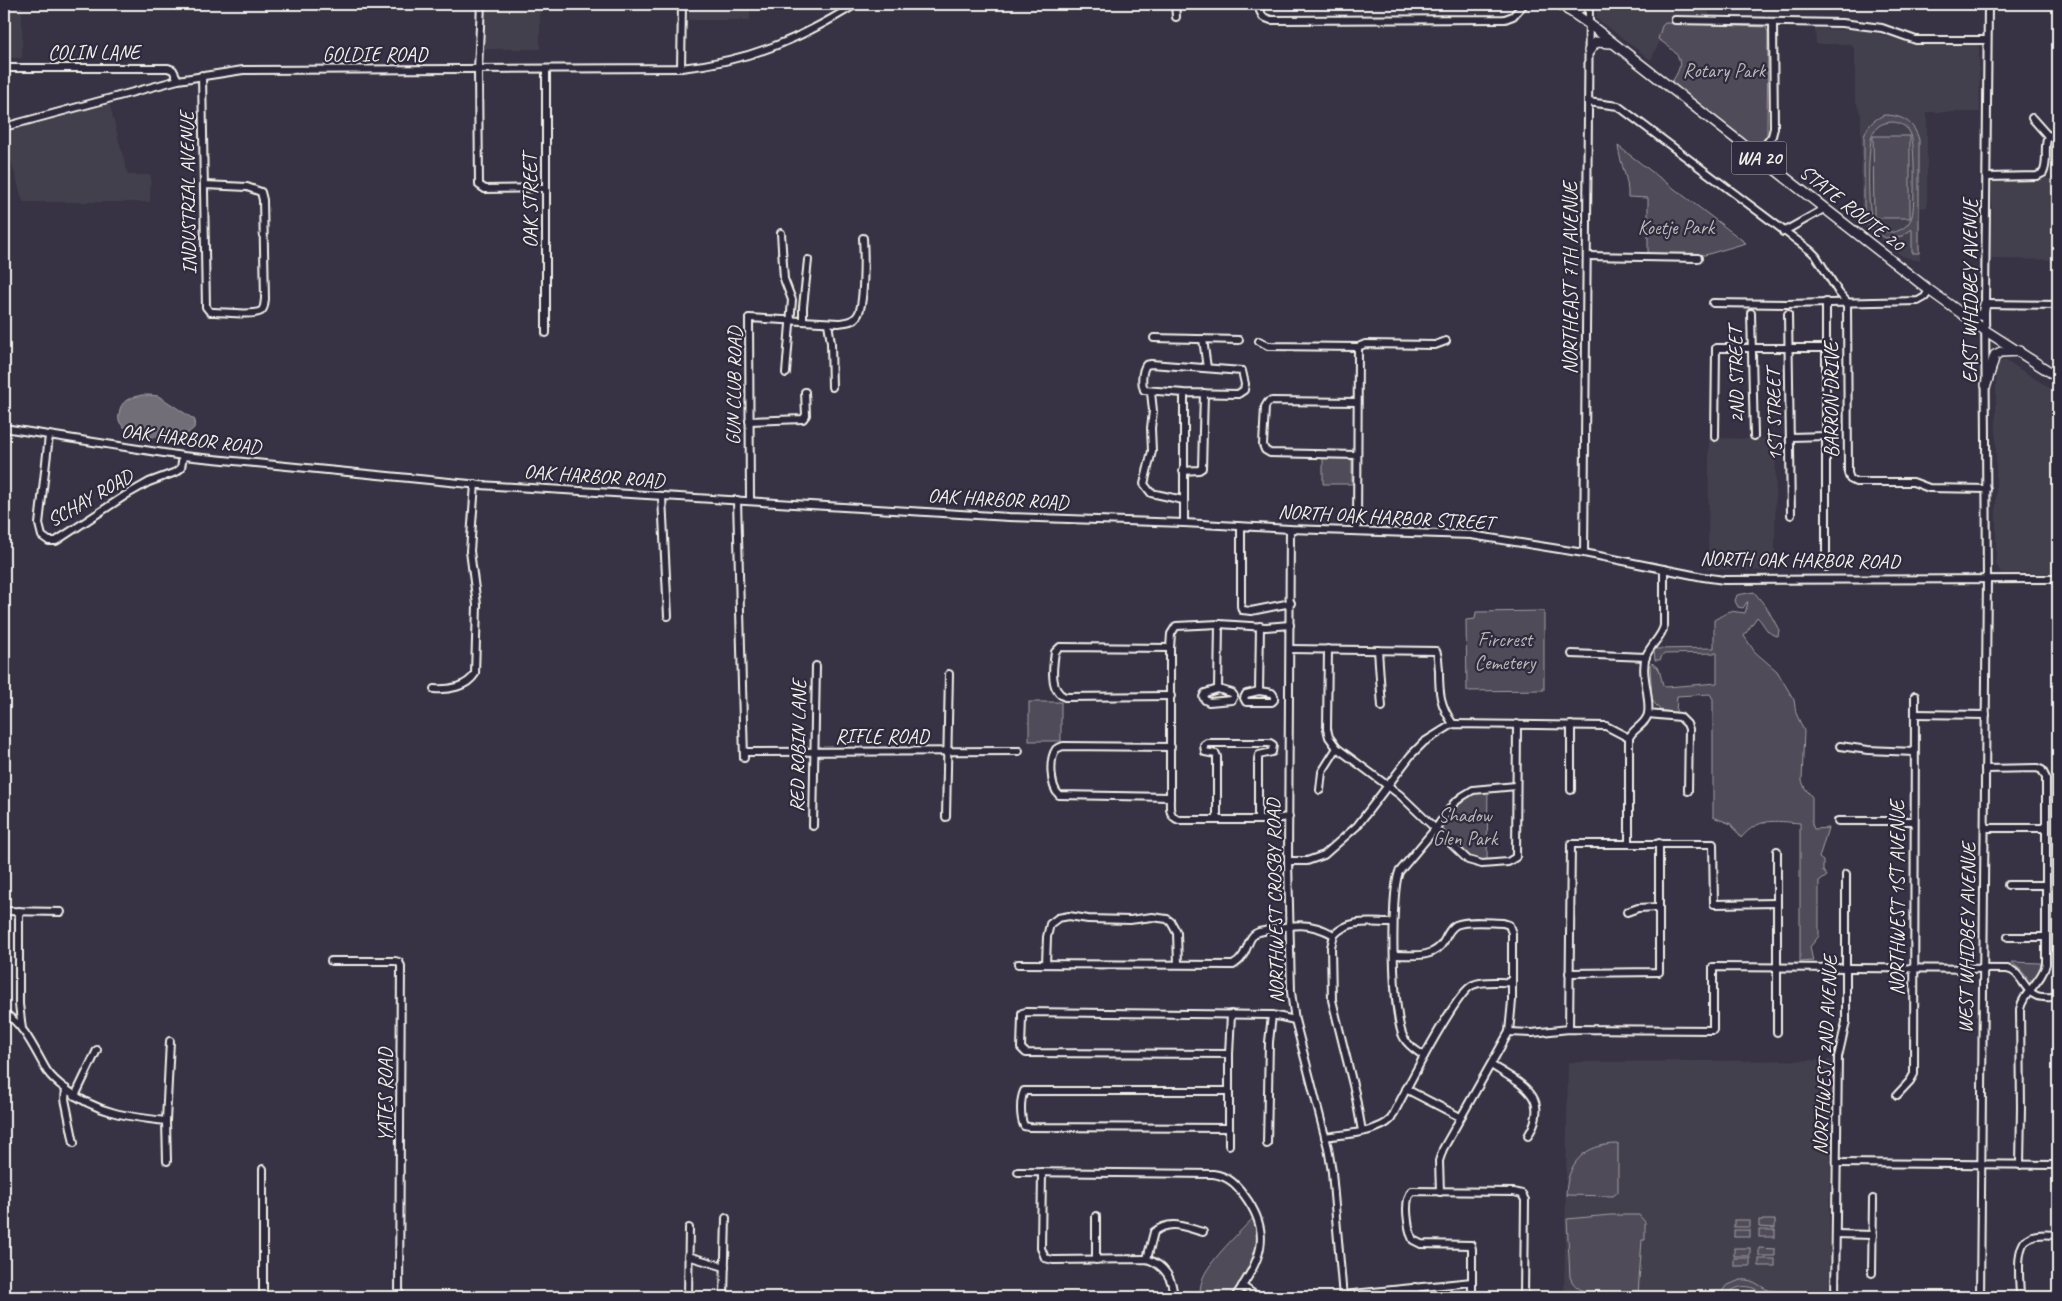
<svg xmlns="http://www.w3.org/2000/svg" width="2062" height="1301" viewBox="0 0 2062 1301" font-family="Caveat,sans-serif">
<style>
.built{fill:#433f4e}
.green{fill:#504b59;stroke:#a29ea0;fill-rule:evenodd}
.water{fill:#726e77;stroke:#a6a2a4}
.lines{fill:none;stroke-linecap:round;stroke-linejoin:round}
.minor-casing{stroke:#f4f1e8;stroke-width:10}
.major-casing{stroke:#f4f1e8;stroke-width:12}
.minor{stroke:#2f2a3d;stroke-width:6}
.major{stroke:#2f2a3d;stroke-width:9}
.labels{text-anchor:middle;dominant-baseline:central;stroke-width:4.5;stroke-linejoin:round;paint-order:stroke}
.shield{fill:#2f2a3d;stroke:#b9b5b5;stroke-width:1}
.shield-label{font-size:19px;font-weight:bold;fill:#f4f1e8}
.street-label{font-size:20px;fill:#f4f1e8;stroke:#2f2a3d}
.park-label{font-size:20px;fill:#bbb7b6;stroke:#2f2a3d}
</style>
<rect width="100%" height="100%" fill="#373244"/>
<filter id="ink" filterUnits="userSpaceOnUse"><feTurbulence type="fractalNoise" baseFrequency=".02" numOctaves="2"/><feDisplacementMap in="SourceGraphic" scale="10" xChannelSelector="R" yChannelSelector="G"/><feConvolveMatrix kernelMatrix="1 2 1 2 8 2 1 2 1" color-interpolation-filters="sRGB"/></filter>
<g filter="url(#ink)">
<g class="built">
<rect x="4" y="4" width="18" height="54"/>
<rect x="484" y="4" width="56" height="45"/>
<rect x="618" y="4" width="58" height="2"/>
<rect x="689" y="4" width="61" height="16"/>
<polygon points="1596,4 1709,4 1709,27 1667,27 1651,60 1597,19"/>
<polygon points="1815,29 1864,30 1919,45 1977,45 1979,47 1980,112 1927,112 1927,207 1920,208 1920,260 1913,260 1902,256 1861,225 1861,115 1855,99 1855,51 1851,44 1816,44"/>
<polygon points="109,102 128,175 151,175 150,202 23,202 4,137 4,131"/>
<polygon points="2058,178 2058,260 1991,259 1992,179"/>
<polygon points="1996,361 2007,361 2058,393 2058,573 2001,573 1996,565"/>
<polygon points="1709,438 1776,439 1775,571 1708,569"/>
<polygon points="1831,1060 1829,1297 1564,1297 1568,1062"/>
</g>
<g class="green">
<path d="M1665,23L1766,27L1768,32L1767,135L1761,147L1754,149L1671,83C1688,60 1678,53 1658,39L1662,26Z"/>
<path d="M1884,115C1902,115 1914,122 1919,140V253H1912V229L1902,236L1886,238L1875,233L1866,223L1864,217V137C1867,126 1873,120 1884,115ZM1894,122C1901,123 1909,128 1911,135C1915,144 1915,205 1912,216C1910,224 1902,231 1893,232C1885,232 1877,228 1873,222C1867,212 1867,140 1874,131C1879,124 1885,122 1894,122Z"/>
<polygon points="1873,136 1910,136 1910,218 1874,218"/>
<path d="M1618,146L1746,243L1705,255L1648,254V198L1628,197C1629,179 1620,164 1618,146Z"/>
<polygon points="1323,456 1350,458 1352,461 1352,484 1323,484"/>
<path d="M1754,592L1767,608L1779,630L1778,636C1766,635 1765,624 1757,617L1744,636L1755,652L1777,671L1794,700L1796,713L1804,731L1802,781L1805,788L1812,797V824L1814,829L1828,828L1819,858L1823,861V871L1827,876L1819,882V936L1810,947L1813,961L1800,962V823C1774,821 1759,817 1741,838L1731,824L1713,817V699L1710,694L1677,696L1676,713L1660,710L1652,700L1650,665L1652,663L1659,669L1663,685L1666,687L1717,683V653L1663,654L1660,660H1655L1654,649L1714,648V620L1730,611L1745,613L1748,602H1747L1743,608L1738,607L1735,601L1737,595Z"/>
<polygon points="1544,611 1544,690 1467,691 1466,620 1475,619 1476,612"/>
<rect x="1029" y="702" width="32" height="39"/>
<polygon points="1488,787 1487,864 1476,863 1436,828 1463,796"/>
<polygon points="2011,962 2041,963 2039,973 2033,980 2029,980 2020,969"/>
<path d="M1618,1144V1192L1613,1196L1566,1195C1567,1163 1584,1144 1618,1144Z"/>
<path d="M1257,1214L1261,1246L1235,1297H1200C1200,1292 1200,1286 1202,1281C1206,1263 1243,1229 1257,1214Z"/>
<path d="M1610,1215H1639L1645,1222V1240H1642L1638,1294C1618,1294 1578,1301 1570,1277L1567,1219Z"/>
<rect x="1734" y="1220" width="16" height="7"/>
<polygon points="1759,1220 1775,1220 1775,1228 1759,1227"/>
<rect x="1734" y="1230" width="16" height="7"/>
<rect x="1759" y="1230" width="16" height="7"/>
<rect x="1734" y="1248" width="16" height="8"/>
<polygon points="1759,1248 1775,1249 1775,1256 1759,1256"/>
<rect x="1734" y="1258" width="16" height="8"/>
<rect x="1759" y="1259" width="16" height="7"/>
<path d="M1740,1280C1757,1278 1762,1291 1774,1291V1297H1764C1754,1283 1736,1283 1725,1297H1718L1726,1286Z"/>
</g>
<path class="water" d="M142,395C147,395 153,395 158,396C161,397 192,418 195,420L194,428L180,440C169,441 127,434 121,424C117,419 119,414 120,409C123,399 133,397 142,395Z"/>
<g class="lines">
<defs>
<g id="minor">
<polyline points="481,4 478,70 479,185 485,189 546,188"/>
<polyline points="1175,4 1176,17"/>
<polyline points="1259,4 1260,11 1263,17 1271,20 1505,19 1513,16 1524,4"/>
<polyline points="1675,20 1842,23 1882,28 1916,40 1987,40"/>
<polyline points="4,68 168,68 173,70 178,80"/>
<polyline points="681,68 682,4"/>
<path d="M202,75L206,307L210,312H214C224,312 253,316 261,311C265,308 264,304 265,299L263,200L261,192L247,187L205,185"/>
<polyline points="1588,102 1618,106 1811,251 1816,256 1839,293 1847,302"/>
<polyline points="2032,118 2048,136"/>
<path d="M4,127L178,80L243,70L681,68C748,61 799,40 856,4"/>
<polyline points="2048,136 2058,133"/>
<polyline points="1757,156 1772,136 1774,128 1773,23"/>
<path d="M1987,177L2037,176L2043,173C2049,162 2043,148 2048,136"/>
<polyline points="1783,232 1824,209"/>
<polyline points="781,233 784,279 792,300 786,373"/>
<polyline points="1587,256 1698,258"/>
<polyline points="1826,302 1826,567"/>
<polyline points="1847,302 1848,473 1850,479 1856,482 1913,482 1929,488 1987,489"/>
<polyline points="1713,303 1786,304 1918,301 1925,297 1929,290"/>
<polyline points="1985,304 2058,305"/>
<polyline points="1751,313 1754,436"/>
<polyline points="1788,314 1791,515"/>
<polyline points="803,321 803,307 808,260"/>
<polyline points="828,323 831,343 832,387"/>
<polyline points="546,333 546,70"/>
<polyline points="1154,338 1239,340"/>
<polyline points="1203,339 1207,368"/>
<polyline points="1259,341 1268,346 1358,347 1365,344 1435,345 1446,341"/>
<polyline points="1151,392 1153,411 1151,428 1152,451 1144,484 1151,493 1183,500"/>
<path d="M1184,393L1238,394L1244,390L1245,384L1242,371L1151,364L1146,365C1142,371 1141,383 1144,390L1184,393V523"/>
<polyline points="749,421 803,419 806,415 805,392"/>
<polyline points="4,428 183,456 480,485 1009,517 1184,523 1290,529 1471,535 1584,553 1703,577 1724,580 2058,579"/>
<polyline points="49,436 39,524 42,536 49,541 56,541 126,495 149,482 176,472 181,468 183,456"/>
<polyline points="1715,437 1716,348 1826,348"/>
<polyline points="1791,437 1826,436"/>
<polyline points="1357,455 1270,453 1265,450 1263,445 1265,407 1268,402 1272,401 1357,402"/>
<polyline points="1183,471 1199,470 1202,468 1204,393"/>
<polyline points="662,497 668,616"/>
<polyline points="737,500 744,758"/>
<path d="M750,501L749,318L839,323C846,322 853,322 857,316C865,307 864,253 863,238"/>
<polyline points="1241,527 1241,606 1242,610 1251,611 1291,603"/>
<polyline points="1290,529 1288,861 1291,992 1295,1020 1328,1148 1332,1172 1343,1297"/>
<polyline points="1357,531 1358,347"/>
<polyline points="1584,553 1589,4"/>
<path d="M1170,648L1060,647L1055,652C1053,666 1049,691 1065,697L1171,696"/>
<path d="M1290,649L1436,651C1439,657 1438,664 1439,670C1439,694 1440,705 1453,724"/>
<polyline points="1328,649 1327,729 1329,737 1337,748 1400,795 1468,860 1482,864 1508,862 1516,857 1517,724"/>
<polyline points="1378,650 1382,707"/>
<polyline points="1572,654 1646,657"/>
<path d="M434,689C449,690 467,687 475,674L477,605L470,551L475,484"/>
<polygon points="1218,689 1232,693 1234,696 1232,700 1209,702 1205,700 1203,697 1205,693"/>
<polyline points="1218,689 1219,624"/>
<polygon points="1259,691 1272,693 1274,696 1274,700 1272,702 1246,702 1244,698 1246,694"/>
<polyline points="1259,691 1260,626"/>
<polyline points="1648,714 1680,717 1687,724 1689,729 1688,791"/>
<polyline points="1915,714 1986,715"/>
<polyline points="1571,725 1571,790"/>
<polyline points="1840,746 1868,750 1914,752"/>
<polyline points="744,752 1019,751"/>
<path d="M1985,769L2037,768L2042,770L2046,778V964C2042,982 2023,992 2020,1009L2021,1108L2020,1165"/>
<polyline points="1320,790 1322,772 1337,748"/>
<path d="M1170,797L1059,795C1050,786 1049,759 1056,749L1063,746L1171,747"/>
<polyline points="946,817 949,674"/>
<path d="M1289,817L1264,820H1179C1168,816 1170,807 1170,797V648L1171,634L1176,626L1219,624L1266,627L1290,625"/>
<polyline points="1217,820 1217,757 1216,754 1205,752 1204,745 1207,743 1270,743 1273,745 1272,752 1259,755 1258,759 1258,820"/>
<polyline points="1838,821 1914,821"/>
<polyline points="813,826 816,666"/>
<polyline points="1985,828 2045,828"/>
<path d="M1629,843V738C1633,728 1645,726 1648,714C1651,696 1640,674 1646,656C1651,644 1661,638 1664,626V569"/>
<polyline points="1777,851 1777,1032"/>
<polyline points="1288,861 1307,861 1324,855 1357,826 1411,755 1424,742 1453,724 1606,726 1629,738"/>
<polyline points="2008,885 2045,885"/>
<polyline points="4,911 61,912"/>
<polyline points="19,911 19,1004 22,1029"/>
<polyline points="1627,912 1638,908 1659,907"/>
<polyline points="1334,935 1331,947 1332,1000 1355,1093 1362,1131"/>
<polyline points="2008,937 2045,937"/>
<path d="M1395,955C1413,955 1434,959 1444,941C1447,935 1450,928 1456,925C1467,920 1491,923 1503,923L1509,925L1512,933V1001L1509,1032L1443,1149L1439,1161L1440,1192"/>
<polyline points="331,961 395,961 399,962 401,966 399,1297"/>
<path d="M1018,964L1233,965C1250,956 1245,936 1259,932C1288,926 1306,919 1334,935C1350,918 1371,923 1392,923"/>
<polyline points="1046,964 1047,937 1050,924 1058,918 1069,916 1088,919 1130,920 1152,917 1167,919 1171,922 1177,933 1178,964"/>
<polyline points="1569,973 1659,972 1659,843"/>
<path d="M4,1013C25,1025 35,1051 47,1071C52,1078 59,1084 66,1089C96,1113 129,1117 166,1121"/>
<polyline points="1569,1029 1571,844 1713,844 1714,904 1776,903"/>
<path d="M1509,1032L1532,1033L1569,1029L1713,1030V967L2007,969C2022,971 2023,991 2037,996C2043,998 2052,997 2058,997"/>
<polyline points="1229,1054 1026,1053 1021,1048 1022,1017 1022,1013 1026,1012 1272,1015 1295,1020"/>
<path d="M1424,1056C1417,1051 1408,1046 1404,1038C1392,1018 1390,894 1399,872L1436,828L1454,803L1463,796L1473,790L1516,786"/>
<path d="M1491,1065C1521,1084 1552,1096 1528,1136"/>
<polyline points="66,1089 65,1099 74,1143"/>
<polyline points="1406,1089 1460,1117"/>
<path d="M1228,1091H1024C1020,1100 1020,1117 1024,1126L1029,1127L1229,1128"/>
<polyline points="1897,1095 1910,1081 1914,1074 1915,696"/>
<polyline points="75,1096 97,1050"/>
<path d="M1325,1137C1344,1134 1378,1133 1391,1119C1402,1097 1456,991 1473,985C1484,980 1500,983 1511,982"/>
<polyline points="1267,1144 1269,1042 1272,1015"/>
<polyline points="1229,1145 1229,1054 1231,1014"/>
<polyline points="167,1161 166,1121 170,1041"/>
<polyline points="1837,1163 2058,1165"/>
<path d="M1018,1172L1213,1174C1228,1176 1236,1184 1244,1195C1274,1235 1260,1260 1235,1297"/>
<path d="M1042,1172L1041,1248L1045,1258L1053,1260L1147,1259C1164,1265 1174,1279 1173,1297"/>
<polyline points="1836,1234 1873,1235"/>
<polyline points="688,1256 725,1267"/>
<path d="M1147,1259L1154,1232C1171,1219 1184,1227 1203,1232"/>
<polyline points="1096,1260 1096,1216"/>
<polyline points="1872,1273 1873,1199"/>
<polyline points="1242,1286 1258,1297"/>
<polyline points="1415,1287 1416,1297"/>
<polyline points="1343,1295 1472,1282"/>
<polyline points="263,1297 263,1169"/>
<polyline points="688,1297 689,1228"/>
<polyline points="724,1297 726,1218"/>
<path d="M1472,1297V1249L1471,1245L1421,1244L1413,1240C1408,1229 1403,1200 1412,1191L1514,1192L1522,1194L1525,1200L1524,1297"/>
<polyline points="1835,1297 1838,1057 1846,1022 1846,874"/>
<polyline points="1980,1297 1987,578 1985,304 1988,4"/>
<path d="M2020,1297C2020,1282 2014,1244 2030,1237C2038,1233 2049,1235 2058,1235"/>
</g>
<g id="major">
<polyline points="1560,4 1589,24 1929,290 1986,331 2058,377"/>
<polyline points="1568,10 1578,9 1587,4"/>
<polyline points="1589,51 1596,42 1611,43"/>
<polyline points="1969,318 1983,314 1985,304"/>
<polyline points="1986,385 1995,355 2001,352 2019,351"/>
</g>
</defs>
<use href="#minor" class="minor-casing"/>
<use href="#major" class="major-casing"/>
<use href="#minor" class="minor"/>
<use href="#major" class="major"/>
</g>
</g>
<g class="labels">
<rect class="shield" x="1731.5" y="141.5" width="55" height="33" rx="4"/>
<g class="shield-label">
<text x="1759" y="158">WA 20</text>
</g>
<g class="street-label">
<text x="94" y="52">COLIN LANE</text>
<text x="375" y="54">GOLDIE ROAD</text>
<text transform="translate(188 193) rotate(-91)">INDUSTRIAL AVENUE</text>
<text transform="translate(530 201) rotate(-90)">OAK STREET</text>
<text transform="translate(1852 208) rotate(38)">STATE ROUTE 20</text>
<text transform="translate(1570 278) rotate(-90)">NORTHEAST 7TH AVENUE</text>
<text transform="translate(1970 291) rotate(-90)">EAST WHIDBEY AVENUE</text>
<text transform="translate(1736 375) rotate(-91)">2ND STREET</text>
<text transform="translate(734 386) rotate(-89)">GUN CLUB ROAD</text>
<text transform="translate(1831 400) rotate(-90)">BARRON DRIVE</text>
<text transform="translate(1774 415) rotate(-91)">1ST STREET</text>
<text transform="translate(191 439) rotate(7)">OAK HARBOR ROAD</text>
<text transform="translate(594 476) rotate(4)">OAK HARBOR ROAD</text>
<text transform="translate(90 498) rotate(-30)">SCHAY ROAD</text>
<text transform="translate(998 499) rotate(3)">OAK HARBOR ROAD</text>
<text transform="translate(1386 517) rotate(3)">NORTH OAK HARBOR STREET</text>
<text transform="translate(1800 560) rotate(1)">NORTH OAK HARBOR ROAD</text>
<text x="882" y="736">RIFLE ROAD</text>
<text transform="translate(798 746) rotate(-89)">RED ROBIN LANE</text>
<text transform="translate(1897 898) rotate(-90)">NORTHWEST 1ST AVENUE</text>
<text transform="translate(1275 901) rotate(-91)">NORTHWEST CROSBY ROAD</text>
<text transform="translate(1967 938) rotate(-89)">WEST WHIDBEY AVENUE</text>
<text transform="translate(1825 1055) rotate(-87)">NORTHWEST 2ND AVENUE</text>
<text transform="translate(385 1095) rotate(-90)">YATES ROAD</text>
</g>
<g class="park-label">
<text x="1724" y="70">Rotary Park</text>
<text x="1676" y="227">Koetje Park</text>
<text x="1505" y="639">Fircrest<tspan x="1505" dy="23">Cemetery</tspan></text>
<text x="1465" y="815">Shadow<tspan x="1465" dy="23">Glen Park</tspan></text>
</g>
</g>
<rect width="2062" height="1301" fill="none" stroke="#2f2a3d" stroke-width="20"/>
<rect x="10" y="10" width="2042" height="1281" fill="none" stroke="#f4f1e8" stroke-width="2" filter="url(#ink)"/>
</svg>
